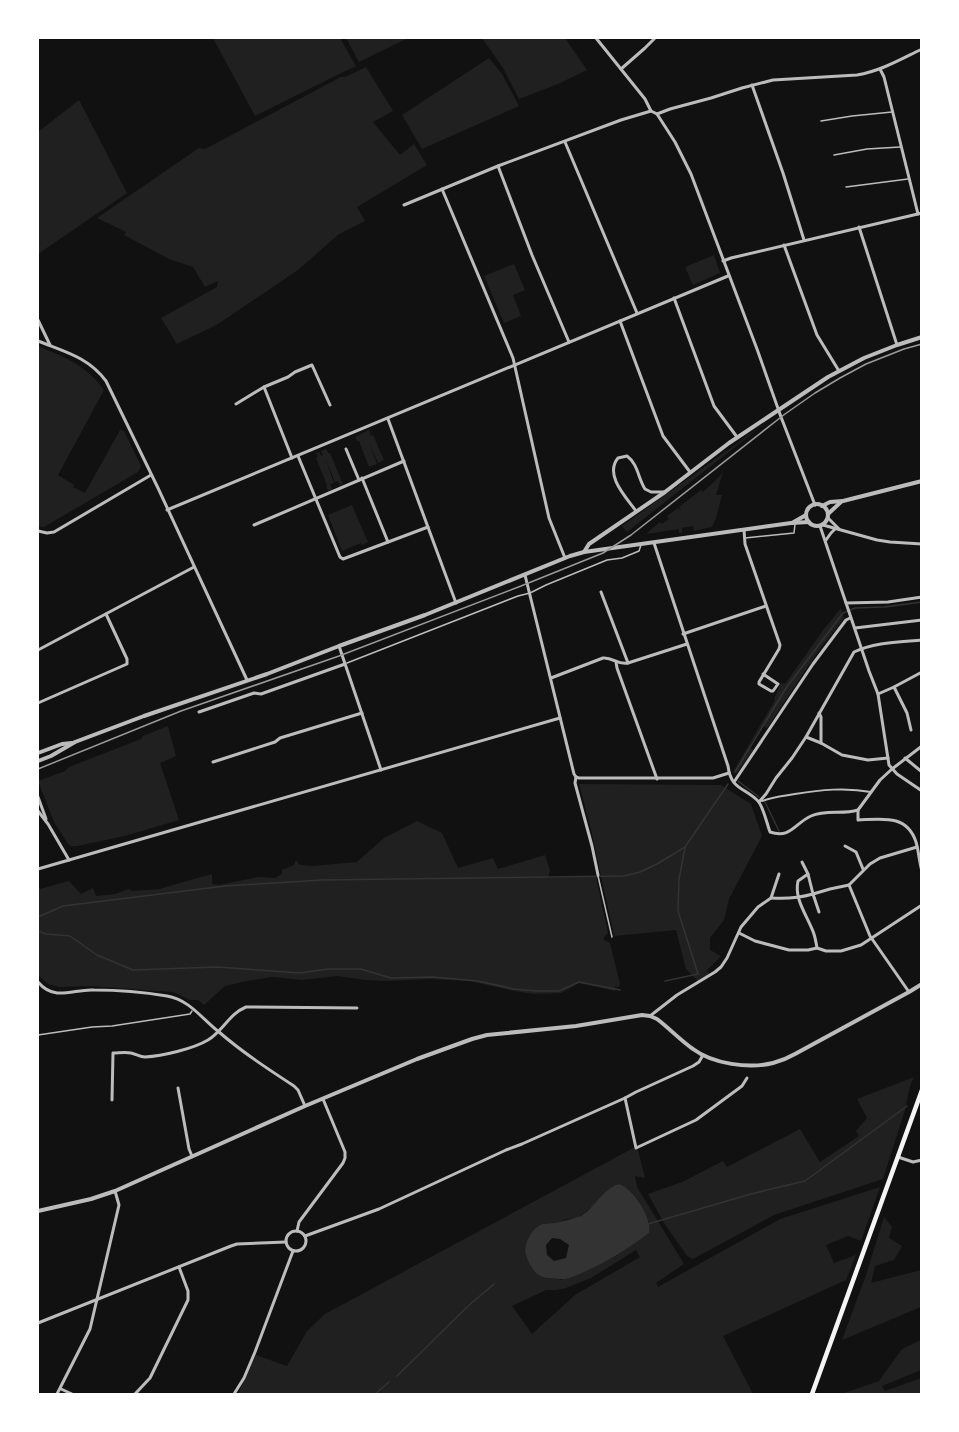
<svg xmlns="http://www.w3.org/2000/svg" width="959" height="1432" viewBox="0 0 959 1432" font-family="'Archivo Narrow',sans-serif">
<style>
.green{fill:#202020;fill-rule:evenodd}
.water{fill:#333;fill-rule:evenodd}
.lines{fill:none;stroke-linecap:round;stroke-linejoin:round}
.stream{stroke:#333;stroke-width:1.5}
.service{stroke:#bcbcbc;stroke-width:1.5}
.pedestrian{stroke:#bcbcbc;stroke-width:2}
.minor{stroke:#bcbcbc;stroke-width:3}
.tertiary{stroke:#bcbcbc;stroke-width:4}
.secondary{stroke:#f5f5f5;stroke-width:4.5}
.tram{stroke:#9a9a9a;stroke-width:1.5}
</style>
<rect width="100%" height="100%" fill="#111"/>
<g class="green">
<polygon points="213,38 340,38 356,66 331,78 255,116"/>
<polygon points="346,38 408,38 359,62"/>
<polygon points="482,38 565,38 587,70 558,84 519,99 503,68"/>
<polygon points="489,58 502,74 519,106 422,149 402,115"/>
<path d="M366,67L393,111L373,122L400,155L414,144L427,165L357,207L365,221L339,234L298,270L221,322C207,331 191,336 177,344L161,318L217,287L218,281L205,287L193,267L169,259L124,235L126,232L97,218L199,148L205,149L341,77H345Z"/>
<polygon points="79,100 127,193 38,254 38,132"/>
<polygon points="714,255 720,273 693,285 685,267"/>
<polygon points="514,264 525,290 513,295 521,316 504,323 484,276"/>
<path d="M38,346C65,357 86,365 104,390L58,475L74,485L73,487L85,493L120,430L124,431L141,466L138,472L44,527L38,526Z"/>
<polygon points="768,421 627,532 622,526"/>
<polygon points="369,430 371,436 373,435 384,460 378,463 369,443 377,464 369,467 359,441 357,441 355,437"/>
<polygon points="326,449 328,453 330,453 343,484 340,485 338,481 335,482 325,458 334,483 330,484 332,489 328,491 326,486 327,485 316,458 318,457 316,453 319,452 321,456 323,455 321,451"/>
<polygon points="723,472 716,495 722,495 716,518 712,527 694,531 693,526 682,528 682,533 679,533 679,529 646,534 660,522 662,524 669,519 667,516 678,508 680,510 681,509 679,507 701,490 703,492 718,478"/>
<polygon points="352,505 368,542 362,545 361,543 342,551 328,515"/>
<polygon points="841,608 844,618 819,650 767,728 762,726 749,747 753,750 737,773 734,770 775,700 774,699 781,683 785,684 824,629"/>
<polygon points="168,726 176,756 160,763 179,820 125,836 77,846 71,846 68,844 54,822 38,781 65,771 69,767 141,739 143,736"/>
<polygon points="579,784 721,785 751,804 762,836 729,899 724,920 710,938 710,950 721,956 707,970 710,975 699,982 686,969 676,930 614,936 590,825"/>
<polygon points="417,821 442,833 458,868 493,858 498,869 545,855 550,870 548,878 596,877 608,933 604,937 604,940 610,943 620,984 619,987 615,987 615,991 579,983 561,993 534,994 514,991 469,981 431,979 387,981 366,980 337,976 302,980 272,977 247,981 225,986 204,1005 198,1000 190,1000 173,992 90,986 59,987 48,984 39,976 38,973 38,887 40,889 69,881 81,894 93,888 96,896 115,894 129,889 132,891 159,889 212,874 212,884 219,885 258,877 275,878 282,874 282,870 294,865 296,860 300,865 313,866 357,862 384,838"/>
<polygon points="914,1077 910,1086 905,1110 883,1179 774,1215 693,1259 687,1256 664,1223 648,1194 682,1182 723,1161 727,1167 800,1129 820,1162 859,1136 856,1131 867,1118 857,1099"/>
<path d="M637,1146L645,1178L635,1176L637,1187L684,1264L656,1283L658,1287L780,1219L880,1187L861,1241L848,1236L826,1245L834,1263L856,1255L846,1280L723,1336L753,1394H238L256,1355L287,1366L307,1331L325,1314ZM619,1184C633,1188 653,1219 649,1233L616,1256L572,1277L561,1280L532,1269L526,1255L527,1243L535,1229L544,1223H557L567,1219L578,1218L596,1203L608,1190ZM636,1250L640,1257L575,1295L532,1334L512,1306L546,1290H556L566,1288L591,1278Z"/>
<polygon points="884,1217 892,1227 889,1238 902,1246 894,1260 875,1266 871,1283 921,1270 921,1307 842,1340 866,1275"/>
<polygon points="921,1340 921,1370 882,1386 885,1391 921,1378 921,1394 841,1394 879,1381 902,1349"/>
</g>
<path class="water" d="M619,1184C633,1188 653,1219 649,1233C629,1248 609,1261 586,1271C579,1274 572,1278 565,1279C560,1280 556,1278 551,1278C545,1278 540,1277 535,1272C531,1268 528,1261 526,1255C523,1246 530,1233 537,1227C543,1222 547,1224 554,1223C557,1223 579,1217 581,1216C595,1207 603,1189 619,1184ZM552,1238L560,1239L569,1245L566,1258L554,1261L547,1255L546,1245Z"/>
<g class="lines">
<g class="stream">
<polyline points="735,772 786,688 843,613 855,608 884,607 922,602"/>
<polyline points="738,781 759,797"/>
<polyline points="765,802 779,831"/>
<polyline points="38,917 63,906 225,886 322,880 624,876 640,872 657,864 685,847 728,784"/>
<polyline points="38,931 46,934 70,936 97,955 133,970 217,967 300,973 328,969 361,969 391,978 432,977 478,981 514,989 536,991 559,991 579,982 620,990"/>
<polyline points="665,981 698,974 678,911 679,879 685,848"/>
<polyline points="648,1224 751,1194 805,1181 907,1106"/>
<polyline points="397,1376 467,1307 494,1284"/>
<polyline points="375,1394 389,1382"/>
</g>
<g class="service">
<polyline points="821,121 852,116 892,112"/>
<polyline points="834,155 867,149 900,147"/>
<polyline points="846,187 908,179"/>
<polyline points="745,538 794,533 795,524"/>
<polyline points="347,663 518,596 530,593 546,585 607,560 622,558 639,551 641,545"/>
<polyline points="598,876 612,937"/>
<polyline points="38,1035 92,1027 112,1026 190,1014 192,1011"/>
</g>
<path class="pedestrian" d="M762,801C772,797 783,796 795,794C820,790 845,787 871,792"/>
<g class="minor">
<polyline points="596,38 645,99 651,111 657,114 675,142 691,174 757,349 781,417 815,505"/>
<polyline points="621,69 645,48 655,38"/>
<polyline points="880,69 884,77 918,214"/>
<polyline points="752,85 783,173 804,240"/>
<path d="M657,114L670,109L711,98L742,88L773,80L857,75C881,71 901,59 922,49"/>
<polyline points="565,142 637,313"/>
<polyline points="498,166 532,255 569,342"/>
<polyline points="442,189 513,358 549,518 565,558"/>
<polyline points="404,205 498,166 621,120 651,111"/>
<polyline points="859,227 897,345"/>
<polyline points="784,245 817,335 839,371"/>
<polyline points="723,261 731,258 922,213"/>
<polyline points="674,298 714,406 737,437"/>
<polyline points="38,320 50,345"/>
<polyline points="620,321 663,436 690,472"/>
<path d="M38,341C65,352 88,357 106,381L158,488L247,680"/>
<polyline points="264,387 292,458"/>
<polyline points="236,404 264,387 288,377 295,372 312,365 330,405"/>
<polyline points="388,419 456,603"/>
<polyline points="346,449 359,480"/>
<polyline points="298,456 340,557 343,559 428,527"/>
<polyline points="362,478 388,542"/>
<polyline points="167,510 728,276"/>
<path d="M636,511C626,497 604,475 618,458L627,456C638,464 638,478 645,489L651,492H665"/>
<polyline points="828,518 839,529"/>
<polyline points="254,525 404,461"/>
<polyline points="823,525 877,540 890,542 922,544"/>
<polyline points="820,526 869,671 878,694 889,765 897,774 922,791"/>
<polyline points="744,530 745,544 780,645 779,649 759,682 759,684 771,691 773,691 778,684 763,674"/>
<polyline points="38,531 47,533 54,532 151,475"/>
<polyline points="826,540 831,533 835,529"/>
<path d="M654,543L728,766C731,790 744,787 758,801C763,806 767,824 770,832C791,839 795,823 811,816C826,809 843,815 858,810"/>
<polyline points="525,575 574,774 576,777 575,783 592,846 598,875"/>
<polyline points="601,592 628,663"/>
<polyline points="846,603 888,602 922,597"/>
<polyline points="855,628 922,620"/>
<polyline points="683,634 766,606"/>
<polyline points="339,646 381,770"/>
<polyline points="38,650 194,567"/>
<polyline points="616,662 617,668 657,779"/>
<path d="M551,678L603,658C613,657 617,665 628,663L687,644"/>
<polyline points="894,687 907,713 911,730"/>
<polyline points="878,694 894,687 922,672"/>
<polyline points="38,703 127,664 127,659 106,614"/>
<polyline points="199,712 254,693 261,694 345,664"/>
<polyline points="819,713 821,717 821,743"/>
<polyline points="806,737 821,743 842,755 868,760 888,758"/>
<path d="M922,746L892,769L880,780L858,810V820C882,819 907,814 916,842C919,852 919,862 922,871"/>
<polyline points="905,758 922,772"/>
<polyline points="213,762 275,742 280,738 362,713"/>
<polyline points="576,777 579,778 713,778 729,773"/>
<polyline points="734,782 813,664 846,620 850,618"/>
<polyline points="38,797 46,819"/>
<path d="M759,802L766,794L776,778L792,758L806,737L854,652C874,642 900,642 922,640"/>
<polyline points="38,811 48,824 69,860 38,869"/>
<polyline points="845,846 856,852 863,869"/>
<polyline points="69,860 560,718"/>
<path d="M808,874L798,881C794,898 806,914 812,929C815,935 816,942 817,948"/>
<polyline points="849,885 870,936 909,992"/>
<path d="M771,898C786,899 799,898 813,894L808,874L802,862"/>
<polyline points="819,912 813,894 830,889 849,885 870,864 880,858 917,847"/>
<polyline points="739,933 755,941 789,950 808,950 817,948 826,951 841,951 861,945 922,905"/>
<path d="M38,982C43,988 49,992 57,993C69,994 82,989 94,990C118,990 143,992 167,996C190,1000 202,1019 219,1032C242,1052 268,1069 294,1086L298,1090L305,1106"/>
<polyline points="650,1016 677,995 715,972 721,967 727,958 741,927 758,907 771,898 779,874"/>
<polyline points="178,1088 189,1149 192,1156"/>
<polyline points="625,1098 636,1148 696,1120 742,1086 747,1078"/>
<path d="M112,1100L113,1053C119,1053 125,1052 131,1053C136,1054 140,1057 145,1057C162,1056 193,1049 208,1040C223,1031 229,1014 246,1007L357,1008"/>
<polyline points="898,1157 913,1162 922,1160"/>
<circle cx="296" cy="1241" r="10"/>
<polyline points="297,1231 299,1222 343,1163 345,1158 345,1152 323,1099"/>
<polyline points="305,1236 379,1209 506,1150 522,1144 625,1098 636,1092 693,1066 699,1062 703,1055"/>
<polyline points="38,1323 231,1246 237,1244 286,1242"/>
<polyline points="61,1389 72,1394"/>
<polyline points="57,1394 90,1329 119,1205 115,1191"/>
<polyline points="135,1394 150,1378 188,1300 188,1291 179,1267"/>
<polyline points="234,1394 244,1378 255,1352 293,1251"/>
</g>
<g class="tertiary">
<circle cx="817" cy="515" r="11"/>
<polyline points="822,506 830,502 843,501 922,481"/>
<polyline points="828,514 842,501"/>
<polyline points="792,523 806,515"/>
<polyline points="584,552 589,544 665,492 729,443 828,377 864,358 897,345 922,337"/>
<polyline points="38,753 62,744 72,743"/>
<polyline points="38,761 51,756 75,742 144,716 267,674 339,646 425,615 570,556 584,552 791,523 809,522"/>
<path d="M38,1211L91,1199L115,1191L305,1106L417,1059L472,1039L487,1035L576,1026L642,1015L650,1016L657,1019C669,1028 680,1040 693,1049C713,1064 749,1069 773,1063C781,1061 788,1058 795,1054L909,992L922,984"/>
</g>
<polyline class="secondary" points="812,1394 922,1090"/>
<polyline class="tram" points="38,769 181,711 339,656 521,586 603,553 631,535 785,414 815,393 840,378 866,364 904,349 922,344"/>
</g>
<rect width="959" height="1432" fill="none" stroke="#ffffff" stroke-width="78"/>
</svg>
